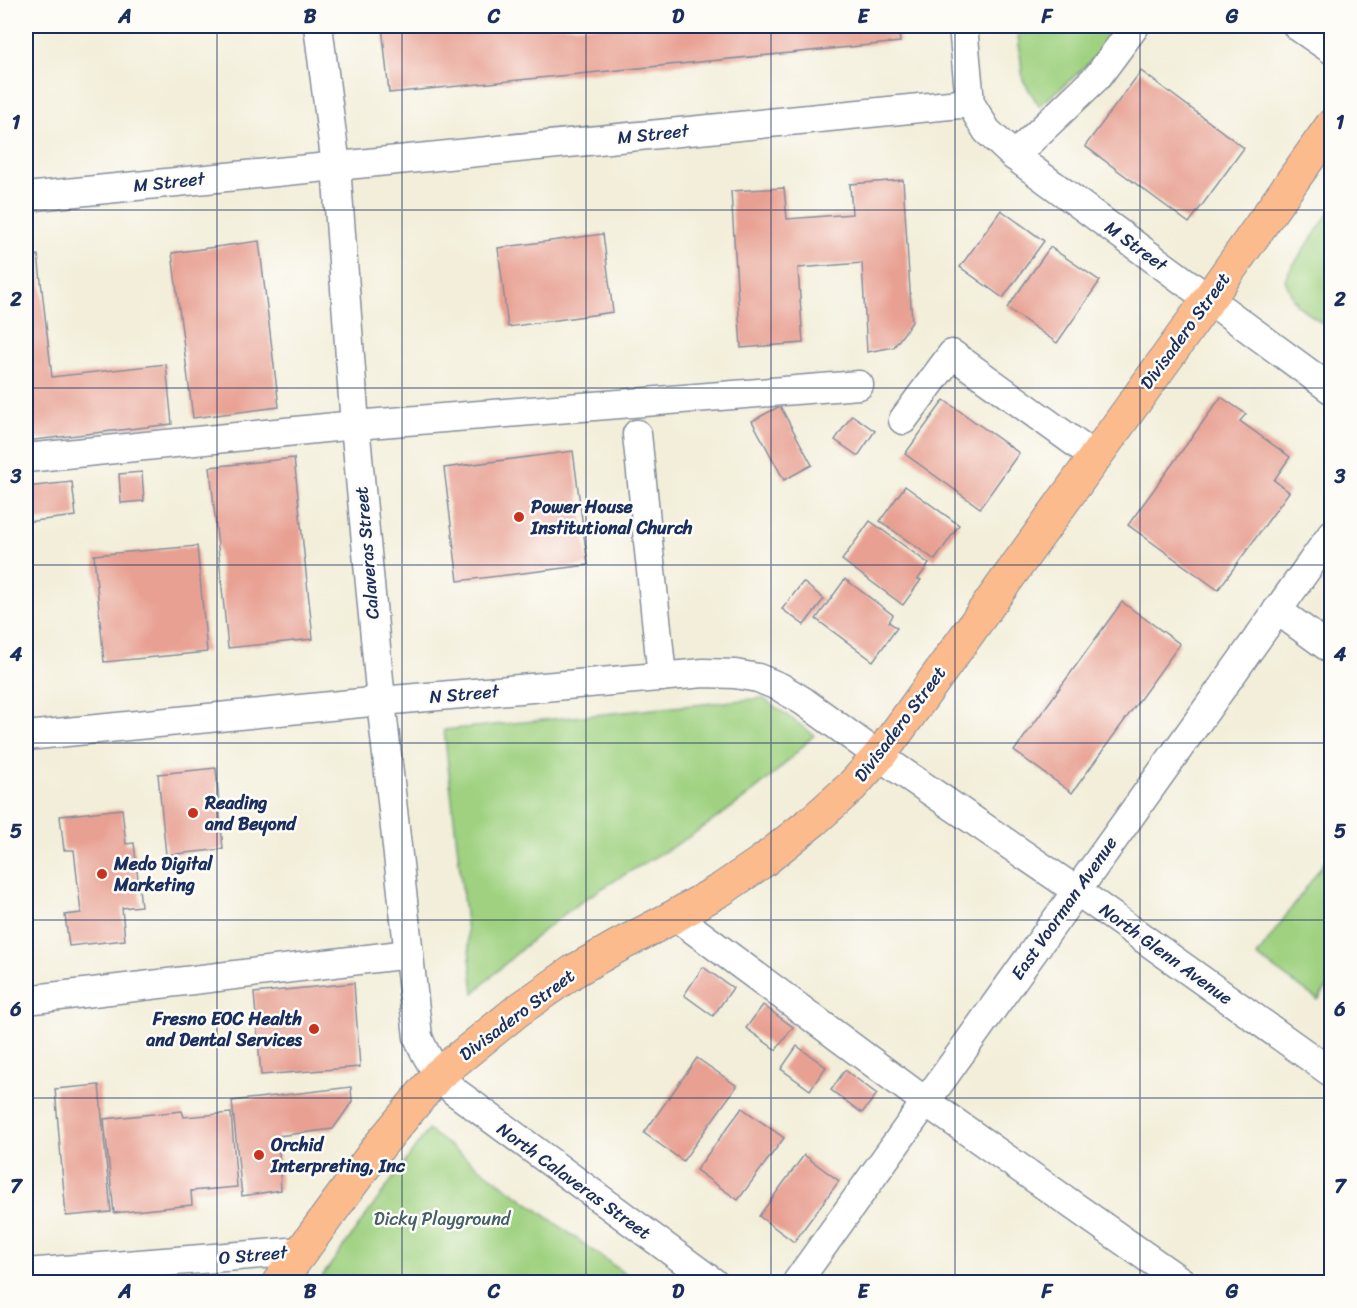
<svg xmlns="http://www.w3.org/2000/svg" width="1357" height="1308" viewBox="0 0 1357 1308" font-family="Sriracha,sans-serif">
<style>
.green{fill:#9fd180;stroke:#5d806f;stroke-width:1.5}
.building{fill:#e8a093}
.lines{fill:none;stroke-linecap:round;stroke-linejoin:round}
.minor-casing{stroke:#868e9c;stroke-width:31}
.major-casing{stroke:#868e9c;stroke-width:35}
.minor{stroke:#fff;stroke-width:28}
.major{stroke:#fbbb8d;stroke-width:33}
.grid{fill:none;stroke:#1b2f5e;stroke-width:1.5;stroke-opacity:0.55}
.poi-dot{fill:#c8321e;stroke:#fdfcf7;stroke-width:2}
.labels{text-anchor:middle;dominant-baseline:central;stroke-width:5;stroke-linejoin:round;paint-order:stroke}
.street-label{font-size:18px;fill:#1b2f5e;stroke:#fdfcf7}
.poi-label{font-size:18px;font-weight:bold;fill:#1b2f5e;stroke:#fdfcf7;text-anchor:start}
.park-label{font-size:18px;fill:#436068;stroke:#fdfcf7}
.neatline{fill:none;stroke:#1b2f5e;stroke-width:2}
.grid-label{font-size:20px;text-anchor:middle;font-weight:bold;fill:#1b2f5e}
</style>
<rect width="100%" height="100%" fill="#fdfcf7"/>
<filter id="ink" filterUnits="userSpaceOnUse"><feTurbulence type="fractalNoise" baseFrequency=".0167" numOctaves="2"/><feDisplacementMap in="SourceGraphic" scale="12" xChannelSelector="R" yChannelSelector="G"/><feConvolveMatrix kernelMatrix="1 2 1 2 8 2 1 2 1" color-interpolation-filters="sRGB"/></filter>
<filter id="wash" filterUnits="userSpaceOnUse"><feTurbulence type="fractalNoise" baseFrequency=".008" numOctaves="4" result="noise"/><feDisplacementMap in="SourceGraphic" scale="24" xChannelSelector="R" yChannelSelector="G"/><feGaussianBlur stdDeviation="1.35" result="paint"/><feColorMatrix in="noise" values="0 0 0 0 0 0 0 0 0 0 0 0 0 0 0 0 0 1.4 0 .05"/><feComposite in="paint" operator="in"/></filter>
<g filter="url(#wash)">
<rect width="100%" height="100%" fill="#f2eed9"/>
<g class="green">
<path d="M1017,26H1121C1097,59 1070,81 1039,106L1023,80Z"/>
<polygon points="1331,210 1331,330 1296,304 1297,302 1293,299 1285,280 1289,271"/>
<path d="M763,698L814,735C801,748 788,761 775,773C750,796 722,815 695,833C655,859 612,879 574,907C538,933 506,962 474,993L444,730Z"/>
<polygon points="1331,853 1331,981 1318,1000 1257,956"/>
<polygon points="428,1130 636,1282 318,1282"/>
</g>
<g id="blocks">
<g class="building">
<polygon points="382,26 898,26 900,42 389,93"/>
<polygon points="1141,71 1244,148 1189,223 1085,146"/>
<polygon points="903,180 912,322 894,347 867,352 862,263 798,268 803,343 741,348 731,191 784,188 787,219 852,214 850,184"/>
<polygon points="1001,210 1044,241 1003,298 960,267"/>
<polygon points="603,234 613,312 508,327 498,248"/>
<polygon points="259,241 279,407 193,418 172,253"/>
<polygon points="1050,247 1100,281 1057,343 1007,308"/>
<polygon points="38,255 52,377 166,364 172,424 26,441 26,257"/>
<polygon points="1221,397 1246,414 1240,421 1290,457 1274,480 1289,492 1218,590 1128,525"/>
<polygon points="944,400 1019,453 980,508 905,454"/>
<polygon points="780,406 812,465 784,480 752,421"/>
<polygon points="852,415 875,431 858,456 835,440"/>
<polygon points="573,451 588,565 458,581 444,468"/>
<polygon points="294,458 313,639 228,648 210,467"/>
<polygon points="142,472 144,501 121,503 119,474"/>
<polygon points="72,482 76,516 26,522 26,487"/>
<polygon points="905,486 959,525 935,560 880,521"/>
<polygon points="870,521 929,564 918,579 921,580 903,605 842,560"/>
<polygon points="197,546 207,652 104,662 94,555"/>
<polygon points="845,579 893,615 889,622 897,628 873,661 816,619"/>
<polygon points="803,582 824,599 804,625 782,609"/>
<polygon points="1122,602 1180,644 1072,793 1014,751"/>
<polygon points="216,768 223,849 166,855 158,774"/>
<polygon points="122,809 126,844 134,843 141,906 122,908 125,940 69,946 65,915 81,913 74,850 64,850 60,816"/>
<polygon points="703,967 733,988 713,1016 684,995"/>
<polygon points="354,983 360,1067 261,1075 254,993"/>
<polygon points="763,1005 793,1027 776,1050 746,1028"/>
<polygon points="797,1046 826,1067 810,1090 781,1069"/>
<polygon points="697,1058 737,1086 683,1161 644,1133"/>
<polygon points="845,1070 877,1094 862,1113 831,1090"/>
<polygon points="99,1085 111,1212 66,1216 55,1089"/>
<polygon points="351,1087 352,1102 333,1129 278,1136 281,1190 242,1196 232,1101"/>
<polygon points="742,1108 784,1138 738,1200 696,1170"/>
<polygon points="182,1111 184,1117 231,1113 237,1187 191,1191 192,1205 114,1213 104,1119"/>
<polygon points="804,1155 839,1181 794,1242 759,1216"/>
</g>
</g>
</g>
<g filter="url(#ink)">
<use href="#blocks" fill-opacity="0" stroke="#868e9c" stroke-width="1.5"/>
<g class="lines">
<defs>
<g id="minor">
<path d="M318,26L336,166L355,425L381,701L418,1037C427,1059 437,1074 454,1091L713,1282"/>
<polyline points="963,26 970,103 987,131 1014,156 1332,390"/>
<polyline points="1297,26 1332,50"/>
<polyline points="1014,156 1098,76 1135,26"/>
<polyline points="26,197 970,103"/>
<polyline points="903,420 952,354 1095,457"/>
<polyline points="637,434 662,677"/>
<polyline points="26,458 355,425 859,385"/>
<polyline points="1277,610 1332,650"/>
<polyline points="26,736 381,701 704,673 735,674 758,678 780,687 803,701 879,756 1077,891 1332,1073"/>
<polyline points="675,916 926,1102 1182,1282"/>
<polyline points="26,1000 409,954"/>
<polyline points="26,1273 301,1251"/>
<polyline points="797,1282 1332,534"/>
</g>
<polyline id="major" points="279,1282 380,1145 438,1075 517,1011 574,971 618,946 675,916 722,889 763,861 814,820 851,787 879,756 902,725 1183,335 1332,125"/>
</defs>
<use href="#minor" class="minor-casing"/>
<use href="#major" class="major-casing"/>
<use href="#minor" class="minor"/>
<use href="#major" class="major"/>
</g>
</g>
<path class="grid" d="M217,26V1282M402,26V1282M586,26V1282M771,26V1282M955,26V1282M1140,26V1282M26,210H1332M26,388H1332M26,565H1332M26,743H1332M26,920H1332M26,1098H1332"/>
<g class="poi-dot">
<circle cx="519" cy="517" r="6"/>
<circle cx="193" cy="813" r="6"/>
<circle cx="102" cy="874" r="6"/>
<circle cx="314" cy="1029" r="6"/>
<circle cx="259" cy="1155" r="6"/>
</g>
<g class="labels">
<g class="street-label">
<text transform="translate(653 134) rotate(-6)">M Street</text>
<text transform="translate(169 182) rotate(-6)">M Street</text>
<text transform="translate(1136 246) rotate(36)">M Street</text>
<text transform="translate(1185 331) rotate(-54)">Divisadero Street</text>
<text transform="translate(367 553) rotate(-95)">Calaveras Street</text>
<text transform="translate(464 694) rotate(-5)">N Street</text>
<text transform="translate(900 724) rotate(-53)">Divisadero Street</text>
<text transform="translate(1064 908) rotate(-55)">East Voorman Avenue</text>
<text transform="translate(1166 954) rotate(36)">North Glenn Avenue</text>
<text transform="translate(517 1015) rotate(-37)">Divisadero Street</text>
<text transform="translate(574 1181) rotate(36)">North Calaveras Street</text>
<text transform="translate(253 1255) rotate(-5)">O Street</text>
</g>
<g class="poi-label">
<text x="531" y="507">Power House<tspan x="531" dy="21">Institutional Church</tspan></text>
<text x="205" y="803">Reading<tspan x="205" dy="21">and Beyond</tspan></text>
<text x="114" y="864">Medo Digital<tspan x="114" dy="21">Marketing</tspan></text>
<text x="302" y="1019" text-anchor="end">Fresno EOC Health<tspan x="302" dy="21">and Dental Services</tspan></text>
<text x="271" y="1145">Orchid<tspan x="271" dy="21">Interpreting, Inc</tspan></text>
</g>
<g class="park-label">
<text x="442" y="1219">Dicky Playground</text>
</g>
</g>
<rect width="1357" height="1308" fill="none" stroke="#fdfcf7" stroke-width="66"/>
<rect x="33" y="33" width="1291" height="1242" class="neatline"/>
<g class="grid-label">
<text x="125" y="23">A</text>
<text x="310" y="23">B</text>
<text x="494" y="23">C</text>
<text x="678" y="23">D</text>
<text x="863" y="23">E</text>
<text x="1047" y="23">F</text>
<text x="1232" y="23">G</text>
<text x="16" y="129">1</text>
<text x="1340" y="129">1</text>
<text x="16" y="306">2</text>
<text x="1340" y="306">2</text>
<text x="16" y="483">3</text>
<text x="1340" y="483">3</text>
<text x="16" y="661">4</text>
<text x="1340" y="661">4</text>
<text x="16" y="838">5</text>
<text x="1340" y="838">5</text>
<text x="16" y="1016">6</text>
<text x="1340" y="1016">6</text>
<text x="16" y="1193">7</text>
<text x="1340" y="1193">7</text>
<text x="125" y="1298">A</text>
<text x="310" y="1298">B</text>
<text x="494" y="1298">C</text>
<text x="678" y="1298">D</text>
<text x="863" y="1298">E</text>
<text x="1047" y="1298">F</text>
<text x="1232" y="1298">G</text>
</g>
</svg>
